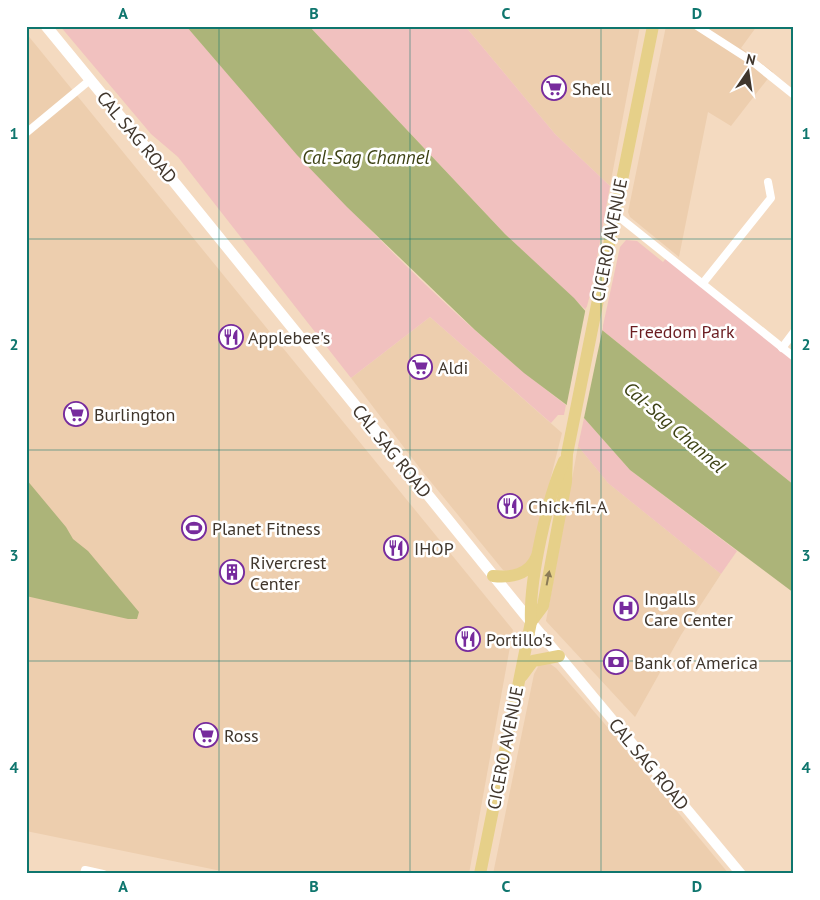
<svg xmlns="http://www.w3.org/2000/svg" width="820" height="900" viewBox="0 0 820 900" font-family="'PT Sans',sans-serif">
<style>
.built{fill:#edceae}
.green{fill:#f1c1bf}
.water{fill:#acb479}
.pier{fill:#f4dac0}
.lines{fill:none;stroke-linecap:round;stroke-linejoin:round}
.minor{stroke:#fff;stroke-width:8}
.tertiary{stroke:#fff;stroke-width:10}
.secondary{stroke:#fff;stroke-width:11}
.primary{stroke:#e6d089;stroke-width:12}
.oneway{fill:#8b7b56}
.grid{fill:none;stroke:#0f766e;stroke-width:1;stroke-opacity:0.55}
.labels{text-anchor:middle;dominant-baseline:central;stroke-width:5;stroke-linejoin:round;paint-order:stroke}
.poi-label{font-size:18px;fill:#40362c;stroke:#fff;text-anchor:start}
.street-label{font-size:18px;fill:#40362c;stroke:#fff}
.park-label{font-size:18px;fill:#6b1d21;stroke:#fff}
.water-label{font-size:19px;font-style:italic;fill:#3d4214;stroke:#fff}
.neatline{fill:none;stroke:#0f766e;stroke-width:2}
.grid-label{font-size:16px;text-anchor:middle;font-weight:bold;fill:#0f766e}
</style>
<rect width="100%" height="100%" fill="#f4dac0"/>
<g class="built">
<polygon points="465,26 640,26 610,186 555,134"/>
<polygon points="666,26 757,26 741,48 773,72 731,126 708,112 679,257 630,217 628,212"/>
<polygon points="26,33 513,630 469,874 236,874 26,831"/>
<polygon points="430,317 562,433 529,565 508,572 503,570 422,471 351,378"/>
<polygon points="578,446 608,483 721,574 681,635 635,717 546,621"/>
<polygon points="549,663 556,668 604,723 729,874 493,874 534,674 539,665"/>
</g>
<g class="green">
<path d="M60,26H186C303,161 423,297 566,405L564,415H558L551,423L430,317L351,378L178,157L151,134Z"/>
<polygon points="309,26 465,26 555,134 610,186 591,291 586,310 505,234"/>
<polygon points="626,240 637,241 663,262 668,256 794,361 794,485 602,330 620,247"/>
<polygon points="584,418 630,470 737,551 721,574 608,483 578,446"/>
</g>
<g class="water">
<polygon points="186,26 309,26 505,234 574,298 602,330 794,485 794,593 630,470 584,418 524,373 475,330 347,207 297,155"/>
<polygon points="26,479 66,527 73,539 88,551 139,612 137,619 128,619 26,596"/>
</g>
<polygon class="pier" points="586,307 603,327 584,418 579,417 566,408"/>
<g class="lines">
<g class="minor">
<polyline points="697,26 753,62 794,95"/>
<polyline points="26,133 90,80"/>
<polyline points="614,213 794,357"/>
<polyline points="703,283 771,198 768,182"/>
<polyline points="782,348 794,332"/>
<polyline points="84,874 85,870 103,874"/>
</g>
<polyline class="tertiary" points="531,622 741,874"/>
<polyline class="secondary" points="46,26 170,177 531,622"/>
<g class="primary">
<path d="M493,576C512,578 529,575 537,556"/>
<polyline points="531,622 543,606 566,482 567,454 653,26"/>
<polyline points="522,676 533,661 559,656"/>
<path d="M480,874L531,622C529,580 547,499 564,461"/>
</g>
</g>
<defs><path id="oneway-solid" d="M-6-.8H1V-3.2L6.5 0L1 3.2V.8H-6Z" transform="scale(1.25)"/></defs>
<use class="oneway" href="#oneway-solid" transform="translate(548 578) rotate(-79)"/>
<path class="grid" d="M219,26V874M410,26V874M601,26V874M26,239H794M26,450H794M26,661H794"/>
<defs>
<symbol id="supermarket-ring" viewBox="-11 -11 22 22"><circle r="9.5" fill="#fff" stroke="#772b9d" stroke-width="1.5"/><path d="M-6-5.5h2.5l.6 2H6L4.5 2H-2.5L-4.4-4H-6ZM-1.5 3.2a1.3 1.3 0 1 0 .1 0ZM3 3.2a1.3 1.3 0 1 0 .1 0Z" fill="#772b9d"/></symbol>
<symbol id="restaurant-ring" viewBox="-11 -11 22 22"><circle r="9.5" fill="#fff" stroke="#772b9d" stroke-width="1.5"/><path d="M-5-6h1v4h1v-4h1v4h1v-4h1v5L-1.5 .5V6h-2V.5L-5-1ZM5-6V6H3V1.5H1.5Q1.5-4 5-6Z" fill="#772b9d"/></symbol>
<symbol id="stadium-ring" viewBox="-11 -11 22 22"><circle r="9.5" fill="#fff" stroke="#772b9d" stroke-width="1.5"/><path d="M0-5a6.5 5 0 1 0 0 10a6.5 5 0 1 0 0-10ZM-3.5-1.8h7v3.6h-7Z" fill="#772b9d"/></symbol>
<symbol id="building-ring" viewBox="-11 -11 22 22"><circle r="9.5" fill="#fff" stroke="#772b9d" stroke-width="1.5"/><path d="M-4-6H4V6H1V3H-1V6H-4ZM-2.5-4.3h1.7v1.8h-1.7ZM.8-4.3h1.7v1.8H.8ZM-2.5-1h1.7V.8h-1.7ZM.8-1h1.7V.8H.8Z" fill="#772b9d"/></symbol>
<symbol id="hospital-ring" viewBox="-11 -11 22 22"><circle r="9.5" fill="#fff" stroke="#772b9d" stroke-width="1.5"/><path d="M-5-5h3v3.5h4V-5h3V5h-3V1.5h-4V5h-3Z" fill="#772b9d"/></symbol>
<symbol id="bank-ring" viewBox="-11 -11 22 22"><circle r="9.5" fill="#fff" stroke="#772b9d" stroke-width="1.5"/><path d="M-6-4H6V4H-6ZM0-2.3a2.3 2.3 0 1 0 0 4.6a2.3 2.3 0 1 0 0-4.6Z" fill="#772b9d"/></symbol>
</defs>
<g fill-rule="evenodd">
<use href="#supermarket-ring" x="540" y="74" width="28" height="28"/>
<use href="#restaurant-ring" x="217" y="323" width="28" height="28"/>
<use href="#supermarket-ring" x="406" y="353" width="28" height="28"/>
<use href="#supermarket-ring" x="62" y="400" width="28" height="28"/>
<use href="#restaurant-ring" x="496" y="492" width="28" height="28"/>
<use href="#stadium-ring" x="180" y="514" width="28" height="28"/>
<use href="#restaurant-ring" x="382" y="534" width="28" height="28"/>
<use href="#building-ring" x="218" y="558" width="28" height="28"/>
<use href="#hospital-ring" x="612" y="594" width="28" height="28"/>
<use href="#restaurant-ring" x="454" y="625" width="28" height="28"/>
<use href="#bank-ring" x="602" y="648" width="28" height="28"/>
<use href="#supermarket-ring" x="192" y="721" width="28" height="28"/>
</g>
<g class="labels">
<g class="poi-label">
<text x="572" y="88">Shell</text>
<text x="248" y="337">Applebee's</text>
<text x="438" y="367">Aldi</text>
<text x="94" y="414">Burlington</text>
<text x="528" y="506">Chick-fil-A</text>
<text x="212" y="528">Planet Fitness</text>
<text x="414" y="548">IHOP</text>
<text x="250" y="562">Rivercrest<tspan x="250" dy="21">Center</tspan></text>
<text x="644" y="598">Ingalls<tspan x="644" dy="21">Care Center</tspan></text>
<text x="486" y="639">Portillo's</text>
<text x="634" y="662">Bank of America</text>
<text x="224" y="735">Ross</text>
</g>
<g class="street-label">
<text transform="translate(137 137) rotate(50)">CAL SAG ROAD</text>
<text transform="translate(609 240) rotate(-79)">CICERO AVENUE</text>
<text transform="translate(392 451) rotate(51)">CAL SAG ROAD</text>
<text transform="translate(505 748) rotate(-79)">CICERO AVENUE</text>
<text transform="translate(649 764) rotate(50)">CAL SAG ROAD</text>
</g>
<g class="park-label">
<text x="682" y="331">Freedom Park</text>
</g>
<g class="water-label">
<text x="366" y="157">Cal-Sag Channel</text>
<text transform="translate(675 427) rotate(41)">Cal-Sag Channel</text>
</g>
</g>
<rect width="820" height="900" fill="none" stroke="#ffffff" stroke-width="55"/>
<g transform="translate(748 72) rotate(13)" stroke="#ffffff" stroke-width="4" paint-order="stroke">
<path d="M0-4L9 19L0 12L-9 19Z" fill="#40362c"/>
<text y="-8" font-size="14" font-weight="bold" text-anchor="middle" fill="#40362c">N</text>
</g>
<rect x="28" y="28" width="764" height="844" class="neatline"/>
<g class="grid-label">
<text x="123" y="19">A</text>
<text x="314" y="19">B</text>
<text x="506" y="19">C</text>
<text x="697" y="19">D</text>
<text x="14" y="139">1</text>
<text x="806" y="139">1</text>
<text x="14" y="350">2</text>
<text x="806" y="350">2</text>
<text x="14" y="561">3</text>
<text x="806" y="561">3</text>
<text x="14" y="773">4</text>
<text x="806" y="773">4</text>
<text x="123" y="892">A</text>
<text x="314" y="892">B</text>
<text x="506" y="892">C</text>
<text x="697" y="892">D</text>
</g>
</svg>
